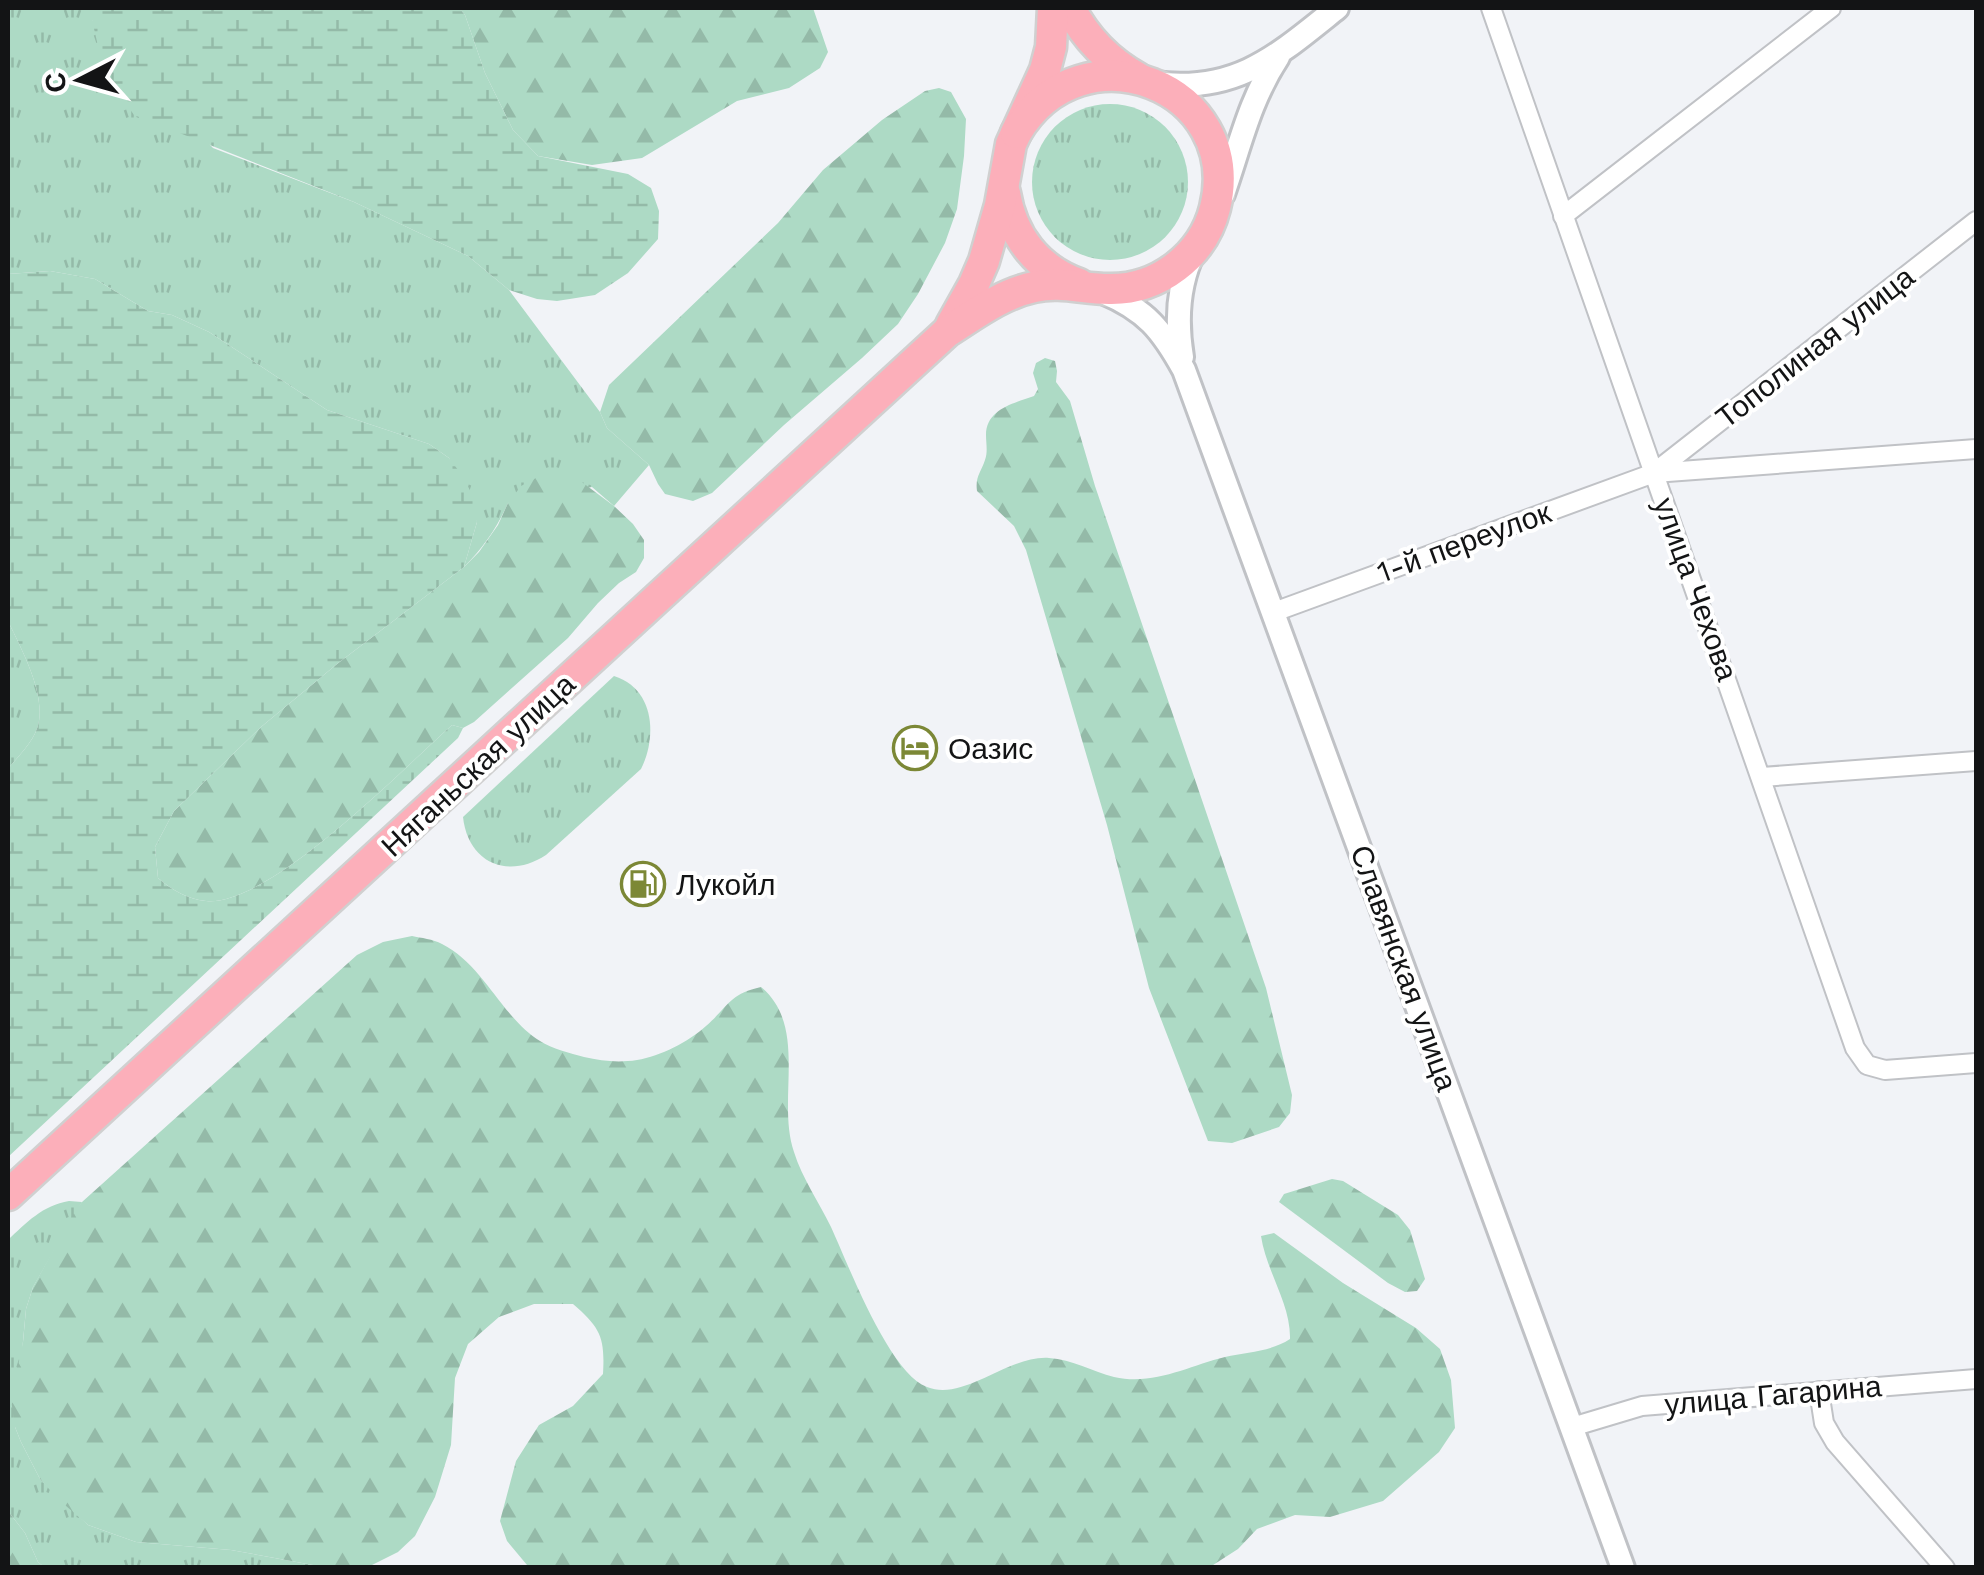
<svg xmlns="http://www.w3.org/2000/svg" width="1984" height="1575" viewBox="0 0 1984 1575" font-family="'Work Sans',sans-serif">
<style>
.grass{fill:url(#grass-tufts)}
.forest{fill:url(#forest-firs)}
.wetland{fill:url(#wetland-marsh)}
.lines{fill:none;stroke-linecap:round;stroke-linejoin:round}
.street-casing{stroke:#c0c2c6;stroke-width:22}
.secondary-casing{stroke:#c0c2c6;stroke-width:28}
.highway-casing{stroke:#d0d0d0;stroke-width:35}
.street{stroke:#fff;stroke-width:18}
.secondary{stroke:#fff;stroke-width:22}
.highway{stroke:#fcafba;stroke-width:30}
.labels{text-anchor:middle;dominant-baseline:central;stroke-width:8;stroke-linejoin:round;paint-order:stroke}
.street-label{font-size:30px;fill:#131415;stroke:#fff}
.poi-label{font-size:30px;fill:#131415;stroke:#fff;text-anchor:start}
</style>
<defs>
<pattern id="grass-tufts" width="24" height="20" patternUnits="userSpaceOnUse" patternTransform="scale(2.5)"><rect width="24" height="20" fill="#addac5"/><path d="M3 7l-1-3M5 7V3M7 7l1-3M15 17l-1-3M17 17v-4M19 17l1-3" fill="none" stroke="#94baa8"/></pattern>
<pattern id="forest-firs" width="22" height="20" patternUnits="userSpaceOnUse" patternTransform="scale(2.5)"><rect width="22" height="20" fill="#addac5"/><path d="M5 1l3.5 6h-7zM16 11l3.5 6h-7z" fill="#94baa8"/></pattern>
<pattern id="wetland-marsh" width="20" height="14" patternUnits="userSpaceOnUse" patternTransform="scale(2.5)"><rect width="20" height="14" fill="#addac5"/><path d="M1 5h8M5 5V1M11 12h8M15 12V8" fill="none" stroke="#94baa8"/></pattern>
</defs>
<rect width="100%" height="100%" fill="#f1f3f7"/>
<g class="grass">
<path d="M8,8H92V20L213,148L354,202L468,256L509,290L600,412L607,428L649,465L614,506L592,487L508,503C497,528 483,548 464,567L477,522L449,458L429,444L327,410L209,332L172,315L148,311L95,279L50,271L8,274Z"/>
<circle cx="1110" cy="182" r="78"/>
<path d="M8,621C21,648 44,690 39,721C36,740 19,755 8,769Z"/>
<path d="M614,676C655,689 657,737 641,769L546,855C508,880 468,863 463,817Z"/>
<path d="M69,1201L82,1202L33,1287L26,1309L15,1427L21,1442L40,1479L88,1525L136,1542L231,1550L324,1567H44L38,1562L25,1533L8,1511V1240C26,1223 43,1205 69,1201Z"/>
</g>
<g class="forest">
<polygon points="459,8 813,8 828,52 820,68 789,88 737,101 642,158 592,165 538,156 513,130 485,73 465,15"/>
<polygon points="939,88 951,92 966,119 964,156 957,209 945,243 918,294 898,324 862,358 784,425 712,493 693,501 665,494 658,484 649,465 607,428 600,412 609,385 778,223 823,170 882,120 925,91"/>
<path d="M1045,358L1055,361L1057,371L1056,382L1070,401L1095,486L1266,988L1292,1095L1290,1113L1279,1127L1232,1143L1208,1141L1149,988L1107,825L1026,550L1014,526L977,491C975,477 981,472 985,460C988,452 986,443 986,435C986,409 1014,403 1034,396L1038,389L1033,373L1036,363Z"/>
<path d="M545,473L571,474L614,506L633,524L644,540V558L636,572L619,583L598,603L568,638L474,722L463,728L452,725C405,767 268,908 206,901C187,899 172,890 158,878L155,847L174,811L261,727L337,664L464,567L479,552L498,525L508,503L521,486Z"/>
<path d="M412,936C421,938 433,939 442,944C484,965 502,1018 540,1041C552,1049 570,1053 584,1057C602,1061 618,1063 637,1060C661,1056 688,1042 706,1026C728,1007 729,994 761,987C809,1027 776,1100 794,1152C802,1178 819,1202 831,1227C848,1264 889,1373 927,1387C964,1402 1008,1355 1049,1358C1072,1359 1093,1372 1114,1377C1154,1386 1188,1366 1225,1357C1247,1352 1270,1352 1290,1339C1291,1304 1266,1271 1261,1236L1274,1233L1343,1283L1416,1328L1440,1349L1451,1380L1455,1428L1439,1452L1383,1501L1330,1517L1295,1515L1257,1529L1238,1549L1210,1567H537L527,1565L507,1541L500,1521L516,1461L539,1425L573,1406L603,1374C605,1338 601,1328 573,1304H534L499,1317L468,1344L455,1378L451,1445L435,1497L415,1536L398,1552L368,1567H324L231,1550L136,1542L88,1525L58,1499L40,1479L21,1442L15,1427L11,1399L23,1342L26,1309L33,1287L75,1211L82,1202L357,955L383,942Z"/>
<polygon points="1332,1179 1343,1181 1398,1215 1410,1230 1425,1279 1417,1291 1405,1292 1388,1283 1279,1202 1284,1194"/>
<polygon points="8,1511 25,1533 38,1562 44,1567 8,1567"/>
</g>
<g class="wetland">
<polygon points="92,8 459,8 465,15 485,73 513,130 538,156 628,174 651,188 659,211 658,239 628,273 595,295 557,301 537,299 509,290 468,256 354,202 134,115 104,72 92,20"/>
<path d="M50,271L95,279L148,311L172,315L209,332L327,410L429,444L449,458L464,478L475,501L477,522L464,567L337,664L261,727L174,811L155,847L158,878C172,890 187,899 206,901C268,908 405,767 452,725L463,728L458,738L8,1157V769C19,755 36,740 39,721C44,690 21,648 8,621V274Z"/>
</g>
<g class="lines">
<defs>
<g id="street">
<polyline points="1491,8 1855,1048 1867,1065 1885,1070 1976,1063"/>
<polyline points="1563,216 1831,8"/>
<polyline points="1655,472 1976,221"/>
<polyline points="1274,612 1654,473 1976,449"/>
<polyline points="1762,777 1976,761"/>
<polyline points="1819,1391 1824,1423 1835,1442 1945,1568"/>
<polyline points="1572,1427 1642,1406 1976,1379"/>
</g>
<g id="secondary">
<path d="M1154,83C1236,94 1277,56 1337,8"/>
<path d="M1223,194C1240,146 1249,101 1278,57"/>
<path d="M1103,292C1146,310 1162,330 1184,370L1623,1568"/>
<path d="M1182,357C1176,321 1178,284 1194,251"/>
</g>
<g id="highway">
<path d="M1070,8C1085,37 1109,62 1138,78"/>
<path d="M1005,193C1012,236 1037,269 1079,284"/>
<polyline points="951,325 974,284 984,261 1000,205 1011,144 1045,70 1051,47 1053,8"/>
<path d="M8,1195L947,332C974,315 1001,294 1034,287C1060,281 1083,289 1109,289C1158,290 1203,256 1215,208C1245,87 1082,22 1016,133"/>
</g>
</defs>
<use href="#street" class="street-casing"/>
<use href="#secondary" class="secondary-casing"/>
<use href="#highway" class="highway-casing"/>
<use href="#street" class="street"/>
<use href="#secondary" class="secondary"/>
<use href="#highway" class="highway"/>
</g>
<defs>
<symbol id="hotel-ring" viewBox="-11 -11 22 22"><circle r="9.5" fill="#fff" stroke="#7c8836" stroke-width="1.5"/><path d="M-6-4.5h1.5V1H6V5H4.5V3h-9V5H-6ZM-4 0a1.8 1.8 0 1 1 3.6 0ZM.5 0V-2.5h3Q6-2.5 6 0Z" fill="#7c8836"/></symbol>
<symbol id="fuel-ring" viewBox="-11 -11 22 22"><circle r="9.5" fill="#fff" stroke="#7c8836" stroke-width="1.5"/><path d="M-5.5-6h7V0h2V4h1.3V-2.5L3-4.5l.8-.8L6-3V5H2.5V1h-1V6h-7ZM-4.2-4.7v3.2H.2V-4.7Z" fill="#7c8836"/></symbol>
</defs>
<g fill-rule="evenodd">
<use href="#hotel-ring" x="890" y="723" width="50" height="50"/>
<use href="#fuel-ring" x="618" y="859" width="50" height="50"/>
</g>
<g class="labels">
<g class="street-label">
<text transform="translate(1815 347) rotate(-38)">Тополиная улица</text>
<text transform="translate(1464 542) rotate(-20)">1-й переулок</text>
<text transform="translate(1696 589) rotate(70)">улица Чехова</text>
<text transform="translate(478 765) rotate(-43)">Няганьская улица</text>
<text transform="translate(1404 968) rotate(70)">Славянская улица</text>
<text transform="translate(1773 1395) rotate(-5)">улица Гагарина</text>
</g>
<g class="poi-label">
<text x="948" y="748">Оазис</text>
<text x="676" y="884">Лукойл</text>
</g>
</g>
<rect width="1984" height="1575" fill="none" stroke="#131415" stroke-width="20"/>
<g transform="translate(80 80) rotate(264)" stroke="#ffffff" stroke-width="8" paint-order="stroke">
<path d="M0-8L18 38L0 25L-18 38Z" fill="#131415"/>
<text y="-15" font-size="28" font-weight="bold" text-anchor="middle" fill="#131415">С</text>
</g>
</svg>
